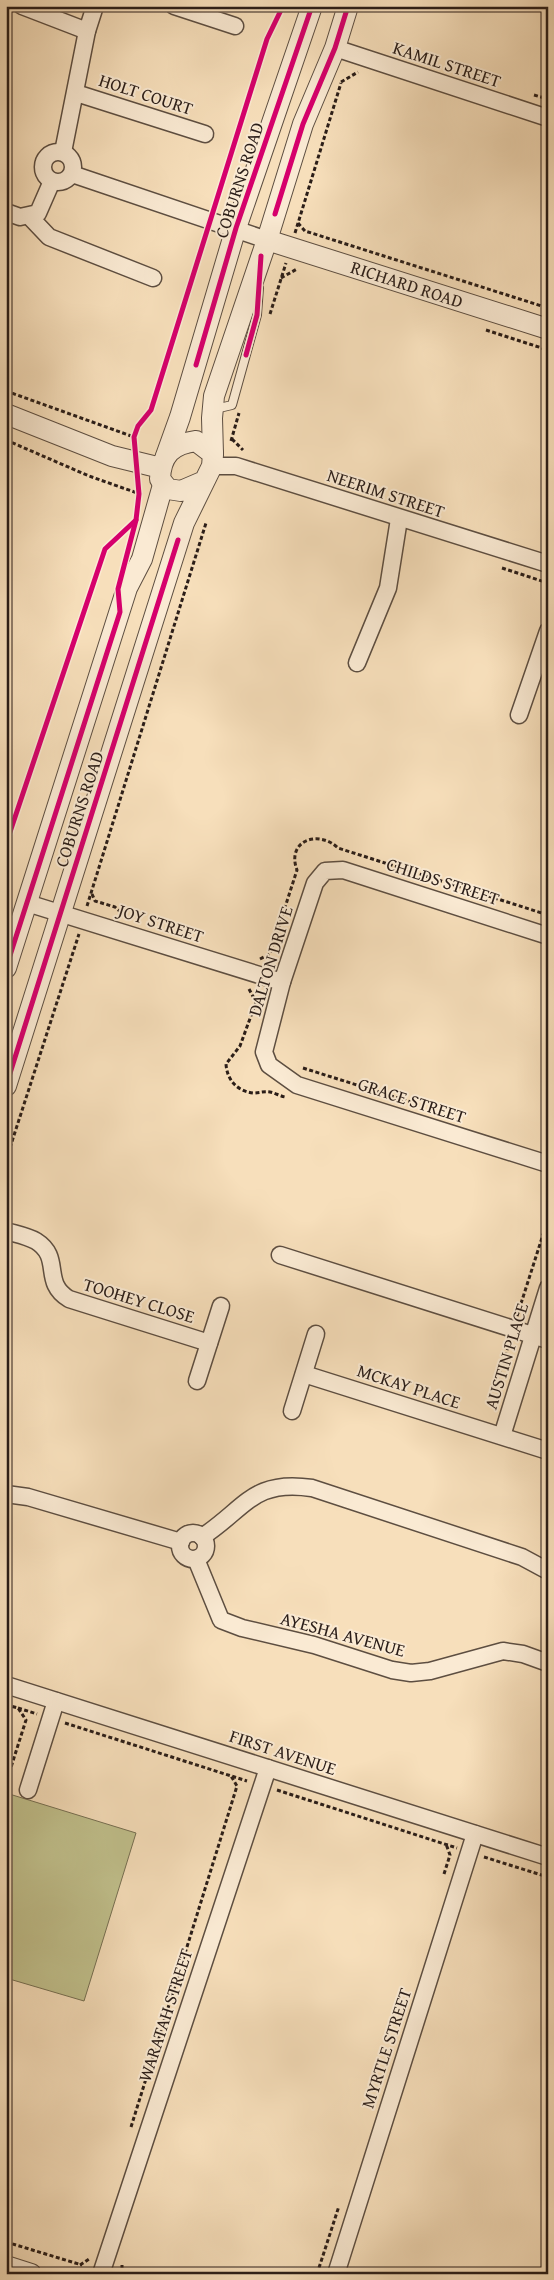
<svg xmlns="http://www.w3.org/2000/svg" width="554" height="2280" viewBox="0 0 554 2280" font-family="'Gentium Book Plus',serif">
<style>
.green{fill:#c1c18d;stroke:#766f52}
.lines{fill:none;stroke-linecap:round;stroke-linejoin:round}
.service-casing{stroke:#5d4e41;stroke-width:10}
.minor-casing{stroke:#5d4e41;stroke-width:19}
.tertiary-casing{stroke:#5d4e41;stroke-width:22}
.path{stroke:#2a1d18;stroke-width:3;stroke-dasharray:4 2.5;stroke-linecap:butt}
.service{stroke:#faead3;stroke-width:8}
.minor{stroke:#faead3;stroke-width:16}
.tertiary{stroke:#faead3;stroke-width:20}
.cycleway-casing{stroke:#faead3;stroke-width:8}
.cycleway{stroke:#d6006c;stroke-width:5}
.labels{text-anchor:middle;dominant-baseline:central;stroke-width:4;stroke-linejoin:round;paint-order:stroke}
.street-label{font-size:18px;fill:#2a1d18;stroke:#faead3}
</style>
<rect width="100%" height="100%" fill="#f7dfbb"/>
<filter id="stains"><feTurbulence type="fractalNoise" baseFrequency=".004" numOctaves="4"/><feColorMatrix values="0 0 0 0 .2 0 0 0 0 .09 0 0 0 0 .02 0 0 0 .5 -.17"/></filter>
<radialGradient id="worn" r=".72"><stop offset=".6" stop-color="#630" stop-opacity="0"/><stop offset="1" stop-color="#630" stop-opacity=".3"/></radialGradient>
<polygon class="green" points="6,1793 136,1833 84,2001 6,1978"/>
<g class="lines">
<defs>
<polyline id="service" points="215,409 232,405 257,315 259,288"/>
<g id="minor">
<polyline points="22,6 87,31"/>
<polyline points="174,6 235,26"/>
<polyline points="335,48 548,118"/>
<polyline points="76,93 205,134"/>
<circle cx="58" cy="167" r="15"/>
<polyline points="63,152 87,31 95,6"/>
<polyline points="72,174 267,240"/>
<polyline points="6,212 20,217 38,213 52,181"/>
<polyline points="29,216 49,237 153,278"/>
<polyline points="212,466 236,466 548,564"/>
<polyline points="357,663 388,588 399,519"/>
<polyline points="519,715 548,631"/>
<polyline points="27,903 282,982"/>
<polyline points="548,936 343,870 325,871 315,883 282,982 264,1052 269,1065 297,1085 548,1164"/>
<path d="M6,1231C16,1234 27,1236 36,1241C63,1258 41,1282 69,1299L209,1343"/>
<polyline points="280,1255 548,1340"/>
<polyline points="304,1374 548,1451"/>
<polyline points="197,1381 221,1306"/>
<polyline points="292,1411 316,1334"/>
<polyline points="502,1436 548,1288"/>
<polyline points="6,1494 28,1497 181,1542"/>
<circle cx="193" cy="1546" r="13"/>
<path d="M202,1537C246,1508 253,1479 312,1488L522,1557L548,1571"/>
<polyline points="196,1559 221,1620 242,1628 314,1645 392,1670 411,1673 430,1671 503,1651 523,1654 548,1663"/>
<polyline points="6,1685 548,1857"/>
<polyline points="28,1790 56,1701"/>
<polyline points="101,2274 268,1768"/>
<polyline points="336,2274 475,1834"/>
</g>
<g id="tertiary">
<polyline points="267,240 548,329"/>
<polyline points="6,414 112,456 161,468"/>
<polyline points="213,454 212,418 214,396 267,240 303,124 335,48 348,6"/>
<polyline points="166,456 180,417 236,228 312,6"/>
<polyline points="6,968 127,588 142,559 163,485"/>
<path d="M6,1086L184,523L212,466L213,454L196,441C172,444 161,455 160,479L168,489L181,491L202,482"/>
<polyline points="6,2266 31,2274"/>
</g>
</defs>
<use href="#service" class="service-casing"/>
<use href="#minor" class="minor-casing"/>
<use href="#tertiary" class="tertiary-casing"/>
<g class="path">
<polyline points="341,82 358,72"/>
<polyline points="534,95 548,99"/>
<polyline points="298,223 305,231 548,308"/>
<polyline points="295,233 341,83"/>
<polyline points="281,278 297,269"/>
<polyline points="270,314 286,263"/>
<polyline points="486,330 548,350"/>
<polyline points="6,391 134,437"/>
<polyline points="232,439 243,450"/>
<polyline points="6,440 89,476 143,495"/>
<polyline points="231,441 239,413"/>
<polyline points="502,568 548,583"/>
<polyline points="92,894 95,901 115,907 124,915"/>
<polyline points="87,906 206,523"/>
<path d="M260,959L270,954L297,870C286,841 318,829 338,848L548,915"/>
<path d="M249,989L256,1002L240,1046L226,1064C227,1080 237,1091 253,1093C259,1093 264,1091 270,1092C275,1093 280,1096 285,1097"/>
<polyline points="303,1068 414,1103"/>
<polyline points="6,1160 79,934"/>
<polyline points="517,1316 548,1219"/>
<polyline points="506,1376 499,1374 509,1344"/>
<polyline points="6,1705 18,1708 26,1720 6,1783"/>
<polyline points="18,1708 37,1714"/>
<polyline points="65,1723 247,1781"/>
<polyline points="277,1790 457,1848"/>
<polyline points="6,1828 6,1835"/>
<polyline points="484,1857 548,1877"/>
<polyline points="444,1874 450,1855 446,1844"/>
<polyline points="131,2127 237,1786 231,1776"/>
<polyline points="6,2242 82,2265"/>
<polyline points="80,2265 89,2259"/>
<polyline points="122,2265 122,2274"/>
<polyline points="317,2274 339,2206"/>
</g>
<use href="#service" class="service"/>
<use href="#minor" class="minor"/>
<use href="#tertiary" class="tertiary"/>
<defs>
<g id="cycleway">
<polyline points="275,214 303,124 335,48 348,6"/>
<polyline points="246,355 257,315 261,256"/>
<polyline points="196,365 236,228 312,6"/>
<polyline points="6,844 105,549 136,520 139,494 134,437 138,426 151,410 267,39 283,6"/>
<polyline points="6,968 120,612 118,589 136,520"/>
<polyline points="6,1086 178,540"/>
</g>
</defs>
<use href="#cycleway" class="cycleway-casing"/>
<use href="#cycleway" class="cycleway"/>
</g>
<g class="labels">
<g class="street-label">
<text transform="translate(447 64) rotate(18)">KAMIL STREET</text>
<text transform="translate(146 94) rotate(18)">HOLT COURT</text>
<text transform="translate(239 180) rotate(-72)">COBURNS ROAD</text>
<text transform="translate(407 284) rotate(18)">RICHARD ROAD</text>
<text transform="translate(386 493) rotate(18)">NEERIM STREET</text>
<text transform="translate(79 809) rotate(-72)">COBURNS ROAD</text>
<text transform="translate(443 881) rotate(18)">CHILDS STREET</text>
<text transform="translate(161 923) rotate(18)">JOY STREET</text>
<text transform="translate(270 961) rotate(-73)">DALTON DRIVE</text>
<text transform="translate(412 1100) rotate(18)">GRACE STREET</text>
<text transform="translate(139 1300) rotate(17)">TOOHEY CLOSE</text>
<text transform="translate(506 1356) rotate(-73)">AUSTIN PLACE</text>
<text transform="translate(409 1386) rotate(18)">MCKAY PLACE</text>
<text transform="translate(343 1634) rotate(15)">AYESHA AVENUE</text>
<text transform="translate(283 1752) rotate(18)">FIRST AVENUE</text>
<text transform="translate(165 2015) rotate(-72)">WARATAH STREET</text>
<text transform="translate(386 2048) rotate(-72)">MYRTLE STREET</text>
</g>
</g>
<rect width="554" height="2280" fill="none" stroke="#f7dfbb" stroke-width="25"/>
<rect x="8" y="8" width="539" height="2265" fill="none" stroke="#2a1d18" stroke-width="2.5"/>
<rect x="12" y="12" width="529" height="2255" fill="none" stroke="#2a1d18"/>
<rect width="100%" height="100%" filter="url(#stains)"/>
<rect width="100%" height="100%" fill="url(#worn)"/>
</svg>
